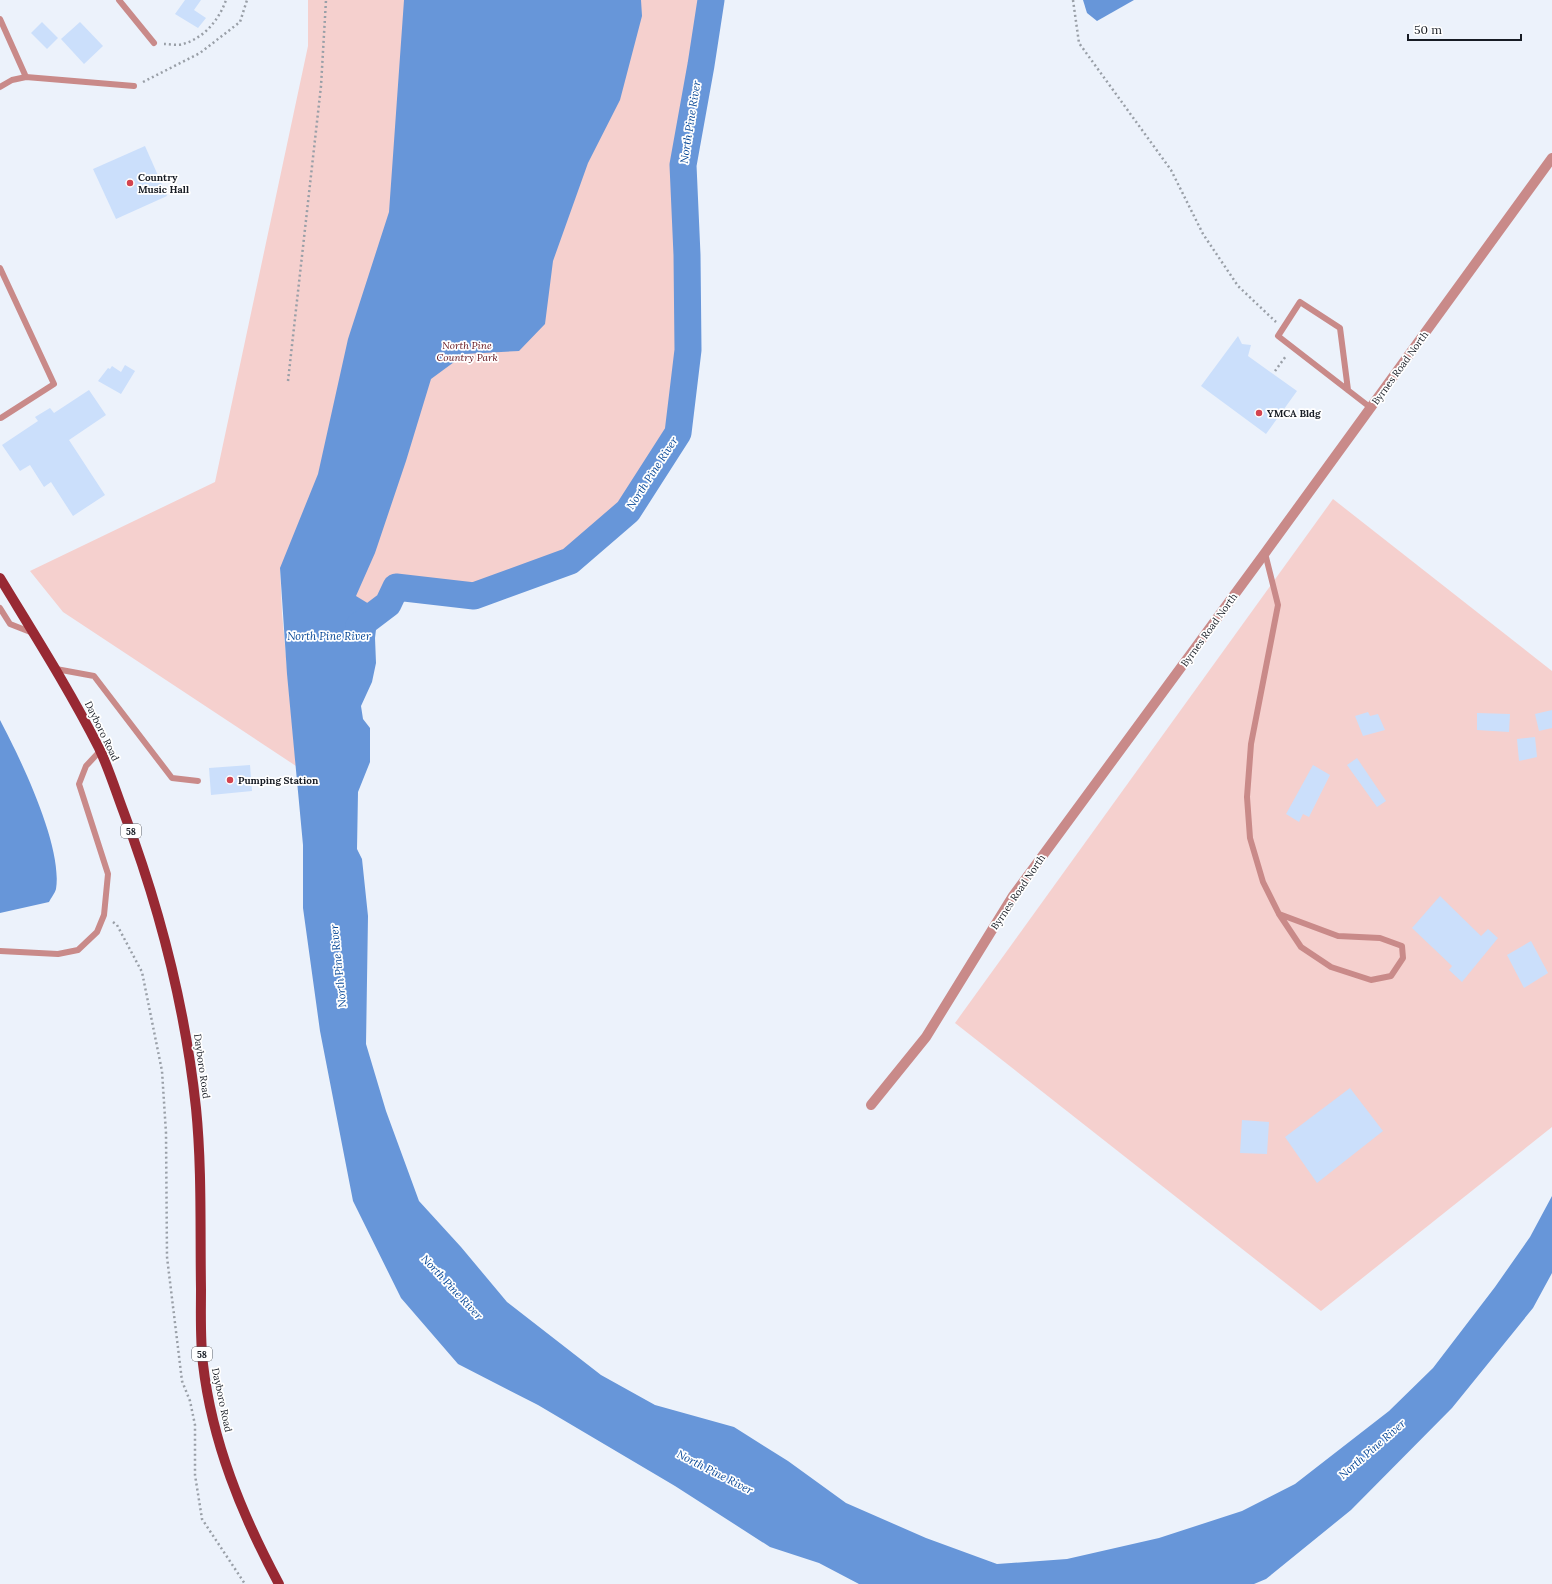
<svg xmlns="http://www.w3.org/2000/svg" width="1552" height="1584" viewBox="0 0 1552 1584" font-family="Lora,serif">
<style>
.green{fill:#f5d0ce}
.water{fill:#6796d9}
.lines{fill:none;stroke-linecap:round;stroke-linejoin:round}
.river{stroke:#6796d9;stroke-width:27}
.building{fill:#cbdffb}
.path{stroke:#999fa7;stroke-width:2.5;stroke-dasharray:2 3;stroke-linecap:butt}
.service{stroke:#c98a89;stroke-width:6}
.minor{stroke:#c98a89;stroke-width:10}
.primary{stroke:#982933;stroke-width:10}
.poi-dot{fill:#d4444f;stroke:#fff;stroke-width:1.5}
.labels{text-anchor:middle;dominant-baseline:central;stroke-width:3.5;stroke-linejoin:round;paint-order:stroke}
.shield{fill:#fff;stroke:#5d6066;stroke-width:1}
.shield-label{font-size:9px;font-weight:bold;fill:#171c24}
.poi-label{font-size:10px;font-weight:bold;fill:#171c24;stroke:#fff;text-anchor:start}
.park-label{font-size:10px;font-style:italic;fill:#63111b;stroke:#fff}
.street-label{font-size:10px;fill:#171c24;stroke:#fff}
.water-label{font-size:11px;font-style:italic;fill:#074796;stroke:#fff}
</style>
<rect width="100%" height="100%" fill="#ecf2fb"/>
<g class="green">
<path d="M308,0H711L701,65L683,165L687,255L688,350L678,433L628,511L570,561L474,596L396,587L388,604L376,613C368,595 301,576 280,568L282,613L296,766L63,612L30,571L215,482L308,46Z"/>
<polygon points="1333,499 1552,671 1552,1127 1321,1311 955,1023"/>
</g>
<g class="water">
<polygon points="404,0 641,0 642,16 620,100 588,163 553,261 545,324 519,351 465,354 431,379 406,461 375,553 356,596 374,607 388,604 377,621 375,638 376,663 372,682 361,706 363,719 370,728 370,762 358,792 357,849 362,859 368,916 366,1044 386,1111 419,1201 461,1247 507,1302 601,1375 655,1405 734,1427 788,1461 846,1503 926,1538 997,1564 1067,1559 1159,1538 1242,1511 1295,1484 1389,1411 1433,1368 1495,1287 1530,1237 1552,1196 1552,1273 1533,1308 1452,1408 1351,1510 1266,1579 1254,1584 859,1584 819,1563 770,1547 675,1486 538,1405 458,1364 401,1298 353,1201 320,1031 303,908 303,845 287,674 280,568 318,474 348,339 389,212"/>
<polygon points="1083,0 1134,0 1097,21 1087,13"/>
<path d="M0,720C20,758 63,846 56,889C55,893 51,898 49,902L0,913Z"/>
</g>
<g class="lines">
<polyline class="river" points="359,626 388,604 396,587 474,596 570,561 628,511 678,433 688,350 687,255 683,165 701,65 711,0"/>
</g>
<g class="building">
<polygon points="185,0 201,0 194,10 206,18 198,28 175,14"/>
<polygon points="42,22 58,38 47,49 31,33"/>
<polygon points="80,22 103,46 84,64 61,39"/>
<polygon points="145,146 167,196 116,219 93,169"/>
<polygon points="1238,336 1242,344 1251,345 1248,356 1297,391 1266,434 1201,386"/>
<polygon points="125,365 135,371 121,394 98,381 108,368 110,369 112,366 121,372"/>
<polygon points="89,390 106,415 69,440 105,495 73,516 51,482 44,487 30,465 20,471 2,445 38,421 35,417 50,408 54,413"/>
<polygon points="1552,710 1552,728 1539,731 1535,714"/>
<polygon points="1368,712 1370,716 1378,714 1385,730 1363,736 1355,716"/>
<polygon points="1477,713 1510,714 1509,732 1477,730"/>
<polygon points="1535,737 1537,757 1519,761 1517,739"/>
<polygon points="1357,758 1386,801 1377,807 1347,765"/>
<polygon points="250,765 252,791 211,795 209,768"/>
<polygon points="1313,765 1330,775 1309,817 1303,814 1299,822 1286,814"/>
<polygon points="1440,896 1481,936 1488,929 1498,938 1462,982 1449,970 1452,966 1412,928"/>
<polygon points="1531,941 1548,973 1524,988 1507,955"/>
<polygon points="1350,1088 1383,1131 1317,1183 1285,1137"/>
<polygon points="1242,1120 1269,1122 1267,1154 1240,1153"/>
</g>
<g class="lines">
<g class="path">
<polyline points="1073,0 1079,43 1171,170 1203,234 1238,286 1276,322"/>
<path d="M164,44C170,44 178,46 183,44C204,38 219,20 226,0"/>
<polyline points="143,82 200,53 240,22 247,0"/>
<polyline points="1275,371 1286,356"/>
<polyline points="288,381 321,86 326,0"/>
<polyline points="113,922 117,925 142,972 162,1071 166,1133 167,1257 182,1381 190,1401 195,1425 195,1475 202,1519 245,1584"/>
</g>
<g class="service">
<polyline points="119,0 154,43"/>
<polyline points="0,19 26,77"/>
<polyline points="0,87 12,80 26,77 134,86"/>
<polyline points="0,268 54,384 1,418 0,418"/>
<polyline points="1348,390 1340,328 1300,302 1278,336 1371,408"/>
<polyline points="1265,553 1278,605 1251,744 1247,797 1250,838 1263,882 1279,914 1301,947 1331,967 1371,980 1391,976 1403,958 1402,946 1380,938 1338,936 1279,914"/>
<polyline points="0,608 10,624 33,633"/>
<polyline points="56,669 94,676 172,778 198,781"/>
<polyline points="0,951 58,954 78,950 97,932 104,915 108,874 79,784 86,766 100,751"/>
</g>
<polyline class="minor" points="871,1105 926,1037 1013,896 1265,553 1552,158"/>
<path class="primary" d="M0,578C34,634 69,689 99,748C109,769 116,792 124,813C160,909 185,1006 196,1108C202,1168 200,1229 201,1289C201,1314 200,1339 203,1364C212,1442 242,1515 279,1584"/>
</g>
<g class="poi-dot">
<circle cx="130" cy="183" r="4"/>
<circle cx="1259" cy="413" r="4"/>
<circle cx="230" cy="780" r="4"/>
</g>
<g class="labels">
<g class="shield">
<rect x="121" y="824" width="20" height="14" rx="3"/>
<rect x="192" y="1347" width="20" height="14" rx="3"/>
</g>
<g class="shield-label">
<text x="131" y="831">58</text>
<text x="202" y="1354">58</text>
</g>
<g class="poi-label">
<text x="138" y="177">Country<tspan x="138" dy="12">Music Hall</tspan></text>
<text x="1267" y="413">YMCA Bldg</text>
<text x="238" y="780">Pumping Station</text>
</g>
<g class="park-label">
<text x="467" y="345">North Pine<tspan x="467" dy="12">Country Park</tspan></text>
</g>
<g class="street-label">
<text transform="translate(1400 368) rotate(-54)">Byrnes Road North</text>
<text transform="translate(1209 630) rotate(-54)">Byrnes Road North</text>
<text transform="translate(102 731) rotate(64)">Dayboro Road</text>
<text transform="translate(1018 892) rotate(-56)">Byrnes Road North</text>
<text transform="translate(202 1066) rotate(82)">Dayboro Road</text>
<text transform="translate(222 1400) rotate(78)">Dayboro Road</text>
</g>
<g class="water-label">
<text transform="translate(690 122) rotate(-81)">North Pine River</text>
<text transform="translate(652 473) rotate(-57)">North Pine River</text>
<text x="329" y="636">North Pine River</text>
<text transform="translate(338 966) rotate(-96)">North Pine River</text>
<text transform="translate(452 1287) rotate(47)">North Pine River</text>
<text transform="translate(1372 1449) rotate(-41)">North Pine River</text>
<text transform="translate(715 1472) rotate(27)">North Pine River</text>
</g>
</g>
<path d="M1408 34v6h113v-6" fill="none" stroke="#171c24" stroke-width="2"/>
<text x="1414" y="34" font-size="12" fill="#171c24" stroke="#ffffff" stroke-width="3" paint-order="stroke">50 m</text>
</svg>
